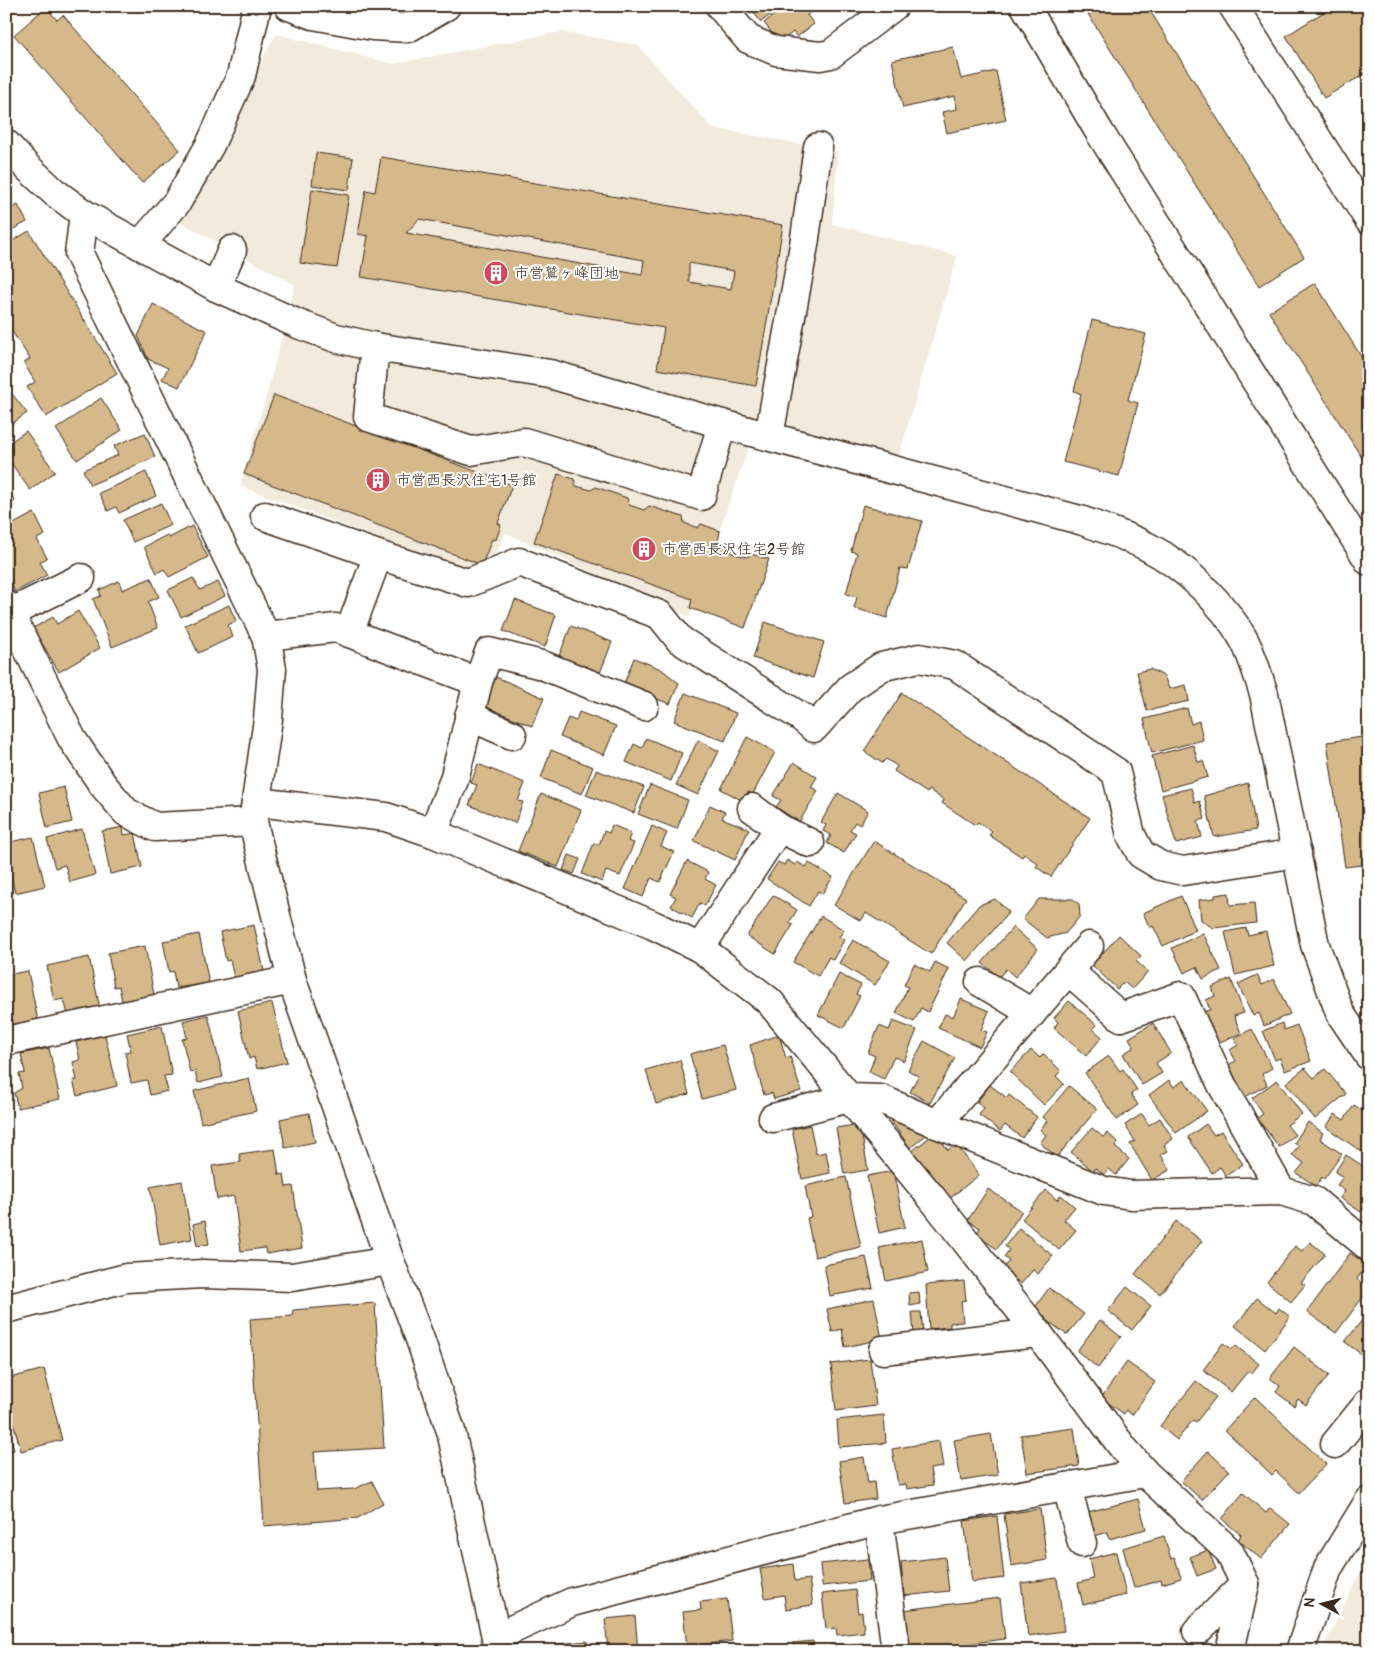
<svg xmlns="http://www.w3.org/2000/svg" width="1375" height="1657" viewBox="0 0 1375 1657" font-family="Pangolin,'Klee One',sans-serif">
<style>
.built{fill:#f2eadc}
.building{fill:#d5b98a;stroke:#3b2a1e;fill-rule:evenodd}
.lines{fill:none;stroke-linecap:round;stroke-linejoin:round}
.minor-casing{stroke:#3b2a1e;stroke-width:31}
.minor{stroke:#fff;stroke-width:28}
.labels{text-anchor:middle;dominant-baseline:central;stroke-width:4;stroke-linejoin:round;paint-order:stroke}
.poi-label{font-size:15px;fill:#3b2a1e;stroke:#fff;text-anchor:start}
</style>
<rect width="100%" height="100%" fill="#fff"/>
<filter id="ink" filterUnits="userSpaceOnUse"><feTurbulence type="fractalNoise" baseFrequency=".02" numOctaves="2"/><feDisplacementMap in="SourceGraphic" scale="10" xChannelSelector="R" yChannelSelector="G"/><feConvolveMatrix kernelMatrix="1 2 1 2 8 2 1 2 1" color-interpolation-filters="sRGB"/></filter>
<g filter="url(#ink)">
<g class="built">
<polygon points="561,32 637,45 712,128 838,151 832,224 957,256 890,486 750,443 689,617 506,533 489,567 468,572 240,486 268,390 295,285 177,220 276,34 393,64"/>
<polygon points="1369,1556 1369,1651 1324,1651 1327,1640"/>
</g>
<g class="building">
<polygon points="755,6 782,6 761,22 751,9"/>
<polygon points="785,6 818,7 807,15 814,24 797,37 793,32 780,43 764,23"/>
<polygon points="1083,6 1147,6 1304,257 1259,286"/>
<polygon points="1333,6 1369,6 1369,71 1324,98 1286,36"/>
<polygon points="46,7 57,20 63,15 180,150 142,183 14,35"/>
<polygon points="953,47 961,79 996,71 1006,120 947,133 942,112 957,109 955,96 903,108 892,60"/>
<polygon points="316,153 353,158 349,190 312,185"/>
<path d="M381,157L783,225L756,386L657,369L664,328L361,277L368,236L358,234L366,190L375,192ZM419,219L644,260L642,275L406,233ZM689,263L734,271L731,289L689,282Z"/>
<polygon points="312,189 349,195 337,268 300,263"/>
<polygon points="18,205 27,222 6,233 6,211"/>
<polygon points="29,231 117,373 46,417 27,387 35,382 24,363 30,359 6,322 6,245"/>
<polygon points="1315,283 1369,369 1369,469 1269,312"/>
<polygon points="153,304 207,331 179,387 162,379 168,368 148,359 138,336"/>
<polygon points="1092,320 1146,334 1128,400 1138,403 1119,476 1063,462 1081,394 1074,391"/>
<polygon points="6,386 27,413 6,428"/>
<polygon points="274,395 512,485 498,523 501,525 496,540 492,539 482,565 244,474"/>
<polygon points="101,398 122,430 77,460 56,429"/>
<polygon points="26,431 55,472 30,490 6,456 6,445"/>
<polygon points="145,433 155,457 90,485 83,470 118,455 114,446"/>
<polygon points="146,472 156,496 119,513 116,507 108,511 99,493"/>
<polygon points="558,474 574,479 576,486 591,490 596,487 627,498 629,505 644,510 649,506 683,517 684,523 698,528 701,524 720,531 718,542 731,546 732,553 747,557 751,554 769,559 745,628 690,608 692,599 534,542"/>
<polygon points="6,488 15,501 6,507"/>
<polygon points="161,503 171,525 133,542 123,520"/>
<polygon points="863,505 922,521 908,569 900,568 887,618 854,608 857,597 846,594 857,553 851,551"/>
<polygon points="34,513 45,535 37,539 47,558 40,562 47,575 15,592 6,573 6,547 10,545 6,538 6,528"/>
<polygon points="192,526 208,557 169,577 164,569 157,573 144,547 167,535 169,538"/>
<polygon points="151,578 159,597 148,602 158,628 112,647 93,599 101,596 99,590 119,581 122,590"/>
<polygon points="193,578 200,590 218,582 225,596 181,617 168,590"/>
<polygon points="515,600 556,615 545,647 503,631"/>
<polygon points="229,605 236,621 228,625 233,637 198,653 185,625"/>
<polygon points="78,611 100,648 59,672 33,628 53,617 57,624"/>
<polygon points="765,622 824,642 813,678 753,658"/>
<polygon points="571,626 612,642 600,673 559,656"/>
<polygon points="634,658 661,669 679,683 670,704 623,686"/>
<polygon points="1150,669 1164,676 1169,689 1186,685 1189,701 1147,711 1137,672"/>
<polygon points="496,677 544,698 532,726 484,706"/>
<polygon points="685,693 736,713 725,741 674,721"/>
<polygon points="902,693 1090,818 1051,877 1036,867 1038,864 1024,854 1022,857 989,835 992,832 978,822 975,825 942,803 944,800 929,790 927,793 894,771 897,766 886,759 882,763 864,751"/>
<polygon points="1187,708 1191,724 1199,721 1203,740 1152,753 1144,719"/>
<polygon points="579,712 616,726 604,755 560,737 568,718 576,721"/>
<polygon points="1369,736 1369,864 1345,867 1327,742"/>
<polygon points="747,737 775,752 753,794 748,792 743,801 721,789"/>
<polygon points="646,738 682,753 671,781 626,762 634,744 642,748"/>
<polygon points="698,740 719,751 698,795 676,785"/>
<polygon points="1193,745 1198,762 1203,761 1208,777 1161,790 1152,756"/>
<polygon points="551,750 593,767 582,794 541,778"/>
<polygon points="794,762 817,777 811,787 818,791 799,822 776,807 781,800 773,796"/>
<polygon points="478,764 525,783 518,801 523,802 515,823 469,805 477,785 471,783"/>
<polygon points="596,770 644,787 634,813 586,795"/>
<polygon points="1248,783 1256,830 1214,837 1204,796"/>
<polygon points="650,785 688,800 677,829 638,814"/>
<polygon points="64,787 72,822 47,828 39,793"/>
<polygon points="1191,788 1195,803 1200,801 1205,819 1198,821 1202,837 1176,844 1162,795"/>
<polygon points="838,793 868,811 860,825 855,822 850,830 856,833 844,853 827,843 831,835 823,831 826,825 821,822"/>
<polygon points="541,794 581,810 558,867 518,851"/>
<polygon points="710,805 725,812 722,818 749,829 735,860 694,841"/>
<polygon points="612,825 631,833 628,841 634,843 620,876 606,871 602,882 582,874 594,843 599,845 604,831 609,833"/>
<polygon points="652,826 667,833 661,846 674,852 660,882 651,878 643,897 625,889"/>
<polygon points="123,827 124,835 135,833 142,867 110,874 102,831"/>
<polygon points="82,829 95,875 70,882 65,865 55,868 47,839"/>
<polygon points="33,837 45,886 15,893 6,855 6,843"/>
<polygon points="874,841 966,898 931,954 866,913 861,921 834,905"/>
<polygon points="569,855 580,859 574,874 563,870"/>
<polygon points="787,860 795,865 797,862 806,867 809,863 833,877 822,894 818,891 809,906 767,879 778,862 784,865"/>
<polygon points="687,861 708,872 705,879 716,885 705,906 700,903 692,918 671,906 676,897 670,894"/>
<polygon points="1229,893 1230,905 1254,903 1256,923 1213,928 1201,920 1199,900 1215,898 1215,895"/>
<polygon points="773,895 797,910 789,923 793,925 775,954 747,936"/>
<polygon points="1181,896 1196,930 1163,946 1153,926 1150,928 1143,913"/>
<polygon points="995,899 1009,912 967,961 947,943 979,905"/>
<polygon points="1039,899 1073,899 1079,904 1080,916 1066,933 1047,938 1023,919"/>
<polygon points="821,916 844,930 839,937 844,940 833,960 829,957 818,976 793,962"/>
<polygon points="254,925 264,971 234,978 230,960 226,961 220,932"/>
<polygon points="1013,927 1038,949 1015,977 1006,969 999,977 982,963"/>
<polygon points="1246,928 1248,935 1266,931 1274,966 1235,975 1225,932"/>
<polygon points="1203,933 1221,970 1203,979 1197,967 1184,973 1172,948"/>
<polygon points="199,934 209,983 176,988 173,971 169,972 163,941"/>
<polygon points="1119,935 1141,956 1136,961 1148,972 1132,989 1124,982 1117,989 1092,965"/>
<polygon points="853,940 890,961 875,985 839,963"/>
<polygon points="145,946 154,995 122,1001 119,986 114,987 108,953"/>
<polygon points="89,957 100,1009 68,1015 64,999 54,1001 47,966"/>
<polygon points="935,962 949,969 928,1012 921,1008 914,1022 896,1013 908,987 904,985 914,964 930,972"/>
<polygon points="28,971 38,1021 10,1027 8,1013 6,1013 6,975"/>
<polygon points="839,974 861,985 856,994 860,996 844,1028 818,1015"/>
<polygon points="1257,975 1262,985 1274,979 1290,1014 1264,1026 1259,1013 1253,1016 1238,984"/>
<polygon points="1231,979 1244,1013 1234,1016 1241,1033 1215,1044 1202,1012 1210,1010 1206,1000 1215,996 1212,987"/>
<polygon points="961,999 989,1011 981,1030 987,1032 980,1047 938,1028 945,1014 953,1017"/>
<polygon points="1069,1001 1097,1025 1093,1029 1102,1037 1086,1056 1054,1028 1058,1022 1054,1018"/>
<polygon points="272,1003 287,1062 257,1069 254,1057 249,1059 238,1011"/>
<polygon points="208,1015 223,1077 198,1083 195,1071 190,1072 182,1039 187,1038 183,1021"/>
<polygon points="893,1021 917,1030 904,1061 894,1057 884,1079 869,1072 875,1056 868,1053 879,1026 889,1030"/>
<polygon points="1153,1023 1171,1053 1156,1063 1162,1073 1142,1085 1123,1054 1134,1047 1129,1038"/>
<polygon points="1282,1023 1284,1030 1297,1025 1311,1061 1285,1071 1280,1058 1275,1060 1263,1031"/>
<polygon points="162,1026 172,1075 164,1076 168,1091 150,1095 147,1080 131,1083 125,1052 131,1051 127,1034"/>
<polygon points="1252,1029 1272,1068 1262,1074 1267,1085 1245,1097 1228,1065 1236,1061 1230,1050 1238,1045 1234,1038"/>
<polygon points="105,1035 117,1086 77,1096 73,1080 77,1080 73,1062 80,1060 76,1042"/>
<polygon points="779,1035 786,1058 790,1056 801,1091 774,1099 772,1093 764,1095 750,1045"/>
<polygon points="924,1041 955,1058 930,1103 910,1092 918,1076 908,1070"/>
<polygon points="723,1045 736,1090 702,1099 690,1054"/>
<polygon points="49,1048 60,1099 18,1108 14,1093 22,1088 19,1074 25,1073 21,1054"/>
<polygon points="1031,1050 1040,1058 1044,1054 1061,1071 1056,1076 1064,1084 1044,1105 1010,1072"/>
<polygon points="1109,1056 1120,1071 1123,1069 1137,1090 1131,1094 1138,1105 1117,1120 1085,1073"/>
<polygon points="680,1060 689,1094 656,1104 646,1070"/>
<polygon points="1305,1068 1314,1078 1325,1069 1346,1094 1315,1119 1286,1083"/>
<polygon points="249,1078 256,1111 201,1123 194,1091"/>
<polygon points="1169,1080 1174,1087 1184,1080 1207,1111 1176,1133 1149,1095"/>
<polygon points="1277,1080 1302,1114 1287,1125 1295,1135 1279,1147 1257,1118 1263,1114 1252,1098"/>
<polygon points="990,1085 1007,1098 1009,1095 1037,1117 1022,1138 1005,1125 1000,1131 979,1115 984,1108 977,1102"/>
<polygon points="1069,1086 1097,1109 1057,1157 1040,1143 1046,1135 1040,1130 1047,1121 1043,1117"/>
<polygon points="1354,1105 1369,1115 1364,1123 1369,1126 1369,1157 1326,1127 1335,1114 1344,1120"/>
<polygon points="309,1113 315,1142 285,1148 280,1119"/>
<polygon points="1142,1114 1149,1125 1160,1118 1173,1139 1164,1145 1168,1151 1161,1155 1170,1170 1152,1180 1130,1144 1135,1141 1125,1125"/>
<polygon points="889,1118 926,1135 910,1148"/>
<polygon points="1308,1122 1323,1133 1320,1139 1342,1154 1324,1179 1322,1177 1316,1186 1296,1173 1304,1163 1292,1155 1299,1146 1294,1143"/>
<polygon points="860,1124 868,1170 844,1174 836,1128"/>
<polygon points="1206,1124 1214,1135 1221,1131 1243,1164 1226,1176 1220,1167 1212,1173 1188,1137"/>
<polygon points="810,1125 816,1154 826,1152 830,1173 802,1179 792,1129"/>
<polygon points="1092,1128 1103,1137 1107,1133 1118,1142 1115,1147 1129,1159 1116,1175 1109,1169 1104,1175 1096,1168 1093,1171 1071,1152"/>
<polygon points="935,1133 948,1150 956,1144 979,1175 949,1199 912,1151"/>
<polygon points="275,1149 279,1175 284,1174 286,1187 293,1186 302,1248 266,1254 265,1248 241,1251 234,1196 217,1199 212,1166 241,1162 239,1154"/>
<polygon points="1346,1155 1369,1170 1369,1201 1361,1212 1340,1198 1345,1191 1337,1185 1343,1177 1335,1172"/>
<polygon points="893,1171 905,1227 879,1233 867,1176"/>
<polygon points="846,1177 861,1247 815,1257 807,1218 811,1217 805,1186"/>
<polygon points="182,1181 192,1239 160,1245 150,1187"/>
<polygon points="988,1189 1022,1211 997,1249 976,1235 980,1228 968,1220"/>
<polygon points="1046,1190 1057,1200 1061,1195 1075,1207 1064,1220 1076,1230 1059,1250 1022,1219"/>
<polygon points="205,1221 209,1244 197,1246 193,1224"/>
<polygon points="1176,1221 1202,1241 1160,1294 1135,1274"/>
<polygon points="1019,1228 1053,1256 1038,1274 1033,1270 1021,1284 1017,1280 1014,1283 1007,1277 1010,1274 1003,1268 1009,1261 1004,1257 1009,1250 1005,1246"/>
<polygon points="922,1239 928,1272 886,1281 879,1248"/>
<polygon points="1310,1242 1325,1254 1301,1283 1305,1285 1291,1302 1267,1282 1295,1246 1302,1251"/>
<polygon points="1350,1253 1367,1265 1357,1279 1369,1289 1336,1333 1307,1312"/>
<polygon points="866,1257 873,1288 830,1296 824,1265"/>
<polygon points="964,1281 966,1300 961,1301 963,1322 950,1323 950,1327 929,1329 926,1285"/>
<polygon points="1127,1287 1151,1306 1132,1330 1108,1311"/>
<polygon points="1049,1288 1084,1314 1067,1335 1033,1310"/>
<polygon points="919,1292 920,1304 910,1306 909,1293"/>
<polygon points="1257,1298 1276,1313 1279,1308 1290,1317 1265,1350 1235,1326"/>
<polygon points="874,1299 882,1339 845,1347 842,1329 832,1332 827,1309"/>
<polygon points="375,1303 384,1448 314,1452 317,1491 354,1489 372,1481 383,1503 358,1518 264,1526 250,1319 292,1316 293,1310"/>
<polygon points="1369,1311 1369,1360 1345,1342"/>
<polygon points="912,1312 921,1312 923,1333 914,1334"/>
<polygon points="1100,1320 1121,1337 1098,1368 1077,1351"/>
<polygon points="1223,1343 1232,1349 1236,1346 1259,1364 1251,1374 1248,1371 1231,1392 1203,1370"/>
<polygon points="1294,1347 1329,1375 1306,1405 1298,1399 1294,1406 1276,1392 1280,1386 1270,1378"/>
<polygon points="870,1359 876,1406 836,1411 831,1364"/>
<polygon points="1127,1362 1155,1382 1132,1415 1126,1410 1124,1414 1101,1398"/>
<polygon points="44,1369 62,1440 21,1451 6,1396 6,1379"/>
<polygon points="1196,1381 1216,1397 1196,1422 1193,1420 1177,1440 1160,1426"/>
<polygon points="1255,1397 1326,1464 1299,1493 1276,1471 1272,1475 1225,1430"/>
<polygon points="884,1415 886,1443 839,1447 837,1420"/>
<polygon points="6,1416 14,1450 6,1452"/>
<polygon points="1074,1428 1079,1466 1027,1473 1021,1435"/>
<polygon points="991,1434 998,1475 961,1481 954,1440"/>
<polygon points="939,1441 943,1467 930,1469 933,1485 907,1489 906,1484 898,1485 892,1449"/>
<polygon points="1208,1451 1229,1471 1202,1500 1181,1481"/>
<polygon points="864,1457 868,1483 874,1482 876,1499 845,1503 839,1461"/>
<polygon points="1243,1493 1266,1513 1270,1508 1290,1524 1261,1559 1238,1540 1241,1535 1222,1519"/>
<polygon points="1138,1499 1146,1529 1109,1539 1108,1532 1095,1536 1088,1512"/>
<polygon points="1040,1509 1047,1560 1011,1566 1004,1514"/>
<polygon points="997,1516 1004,1578 972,1582 964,1521"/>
<polygon points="1164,1536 1171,1559 1175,1558 1181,1578 1162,1584 1161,1580 1134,1588 1123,1548"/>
<polygon points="1208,1550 1216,1569 1197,1576 1190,1557"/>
<polygon points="1116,1552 1126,1595 1083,1605 1078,1583 1093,1579 1089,1559"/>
<polygon points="945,1557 949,1591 904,1596 901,1562"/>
<polygon points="868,1559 870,1581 822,1586 820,1564"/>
<polygon points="793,1564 795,1581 809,1579 813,1605 786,1609 784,1595 765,1598 760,1569"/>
<polygon points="1057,1578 1064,1631 1028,1636 1021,1583"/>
<polygon points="855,1590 858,1613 862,1612 864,1632 837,1635 836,1628 826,1629 822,1594"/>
<polygon points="1000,1598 1005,1639 908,1651 903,1610"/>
<polygon points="727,1599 732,1641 687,1647 683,1612 701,1610 700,1602"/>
<polygon points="635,1616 638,1651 608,1651 605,1619"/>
<polygon points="587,1641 588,1651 558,1651 558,1644"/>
<polygon points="813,1641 814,1651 794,1651 793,1643"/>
<polygon points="863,1643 864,1651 831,1651 830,1646"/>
<polygon points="761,1645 762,1651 723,1651"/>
</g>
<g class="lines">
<defs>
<g id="minor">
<polyline points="289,6 313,15 373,26 408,28 446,6"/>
<polyline points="720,6 748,39 776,51 820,56 831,54 894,6"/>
<polyline points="1025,6 1100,133 1369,561"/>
<polyline points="1233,6 1369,220"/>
<path d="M6,144L26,166L54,192L84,214L216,287L298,324L336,338L375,347L550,374L722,424L1080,520C1103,528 1127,536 1148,547C1185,566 1224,604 1244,640C1253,657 1258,676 1264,694L1315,945L1340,1013L1369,1056"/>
<polyline points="84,214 79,254 266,636 272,669 268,719 253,822 292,980 390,1261 420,1339 451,1431 496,1637 497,1651"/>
<polyline points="140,245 177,202 210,145 241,76 257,6"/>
<polyline points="216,287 232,250"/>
<polyline points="375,347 368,417 471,451 524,442 701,496 722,424"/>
<polyline points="769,436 804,245 818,147"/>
<polyline points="265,516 378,555 468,583 519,562 660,615 680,640 801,717 814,728 850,688 881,667 919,658 955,665 1116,772 1131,835 1141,854 1161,866 1183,871 1297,853"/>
<polyline points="6,605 72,739 103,785 126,812 155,827 253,822"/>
<polyline points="10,613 81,578"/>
<polyline points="349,633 378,555"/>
<polyline points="266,636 336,628 478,682"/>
<polyline points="469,716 512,735"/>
<polyline points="257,802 386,817 433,833 653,925 700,948 769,1001 932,1198 1038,1333 1124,1449 1145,1473 1229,1551 1245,1584 1230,1651"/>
<polyline points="752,808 779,828 810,843"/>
<polyline points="433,833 454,780 478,682 489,652 542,665 644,706"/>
<polyline points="700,948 779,828"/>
<polyline points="1069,971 1121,1017 1181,996 1222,1085 1281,1191"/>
<polyline points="980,982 1032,1013"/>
<polyline points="6,1041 292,980"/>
<polyline points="773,1118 849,1098 881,1099 937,1124 1104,1191 1131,1195 1281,1191 1314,1201 1369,1247"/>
<polyline points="937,1124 1089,946"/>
<polyline points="6,1309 126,1278 203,1274 292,1277 390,1261"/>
<polyline points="883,1350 1038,1333"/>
<polyline points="1335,1444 1369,1402"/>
<polyline points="1067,1487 1082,1543"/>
<polyline points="879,1520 896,1651"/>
<polyline points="1197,1631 1245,1584"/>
<polyline points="496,1637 572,1602 879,1520 1145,1473"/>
<polyline points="1300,1651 1328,1568 1369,1501"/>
</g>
</defs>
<use href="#minor" class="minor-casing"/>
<use href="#minor" class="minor"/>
</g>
</g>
<defs>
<symbol id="building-disc" viewBox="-11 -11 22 22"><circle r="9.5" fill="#d1495b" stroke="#fff"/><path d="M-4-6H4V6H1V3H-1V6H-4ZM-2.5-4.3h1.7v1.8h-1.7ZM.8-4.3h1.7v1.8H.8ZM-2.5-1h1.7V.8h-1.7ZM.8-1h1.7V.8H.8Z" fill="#fff"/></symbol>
</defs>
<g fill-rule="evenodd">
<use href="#building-disc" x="482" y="259" width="28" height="28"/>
<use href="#building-disc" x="364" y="466" width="28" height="28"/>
<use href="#building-disc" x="630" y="535" width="28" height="28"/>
</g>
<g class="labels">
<g class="poi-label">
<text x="514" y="273">市営鷲ヶ峰団地</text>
<text x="396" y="480">市営西長沢住宅1号館</text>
<text x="662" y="549">市営西長沢住宅2号館</text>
</g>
</g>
<rect width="1375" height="1657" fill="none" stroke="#fff" stroke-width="25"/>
<rect x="12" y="12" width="1350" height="1632" fill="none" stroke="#3b2a1e" stroke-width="2" filter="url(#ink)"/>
<g transform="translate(1322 1604) rotate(277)" stroke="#ffffff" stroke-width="4" paint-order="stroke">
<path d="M0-4L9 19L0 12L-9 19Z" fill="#3b2a1e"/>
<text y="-8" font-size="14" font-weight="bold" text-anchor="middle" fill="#3b2a1e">N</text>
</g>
</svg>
